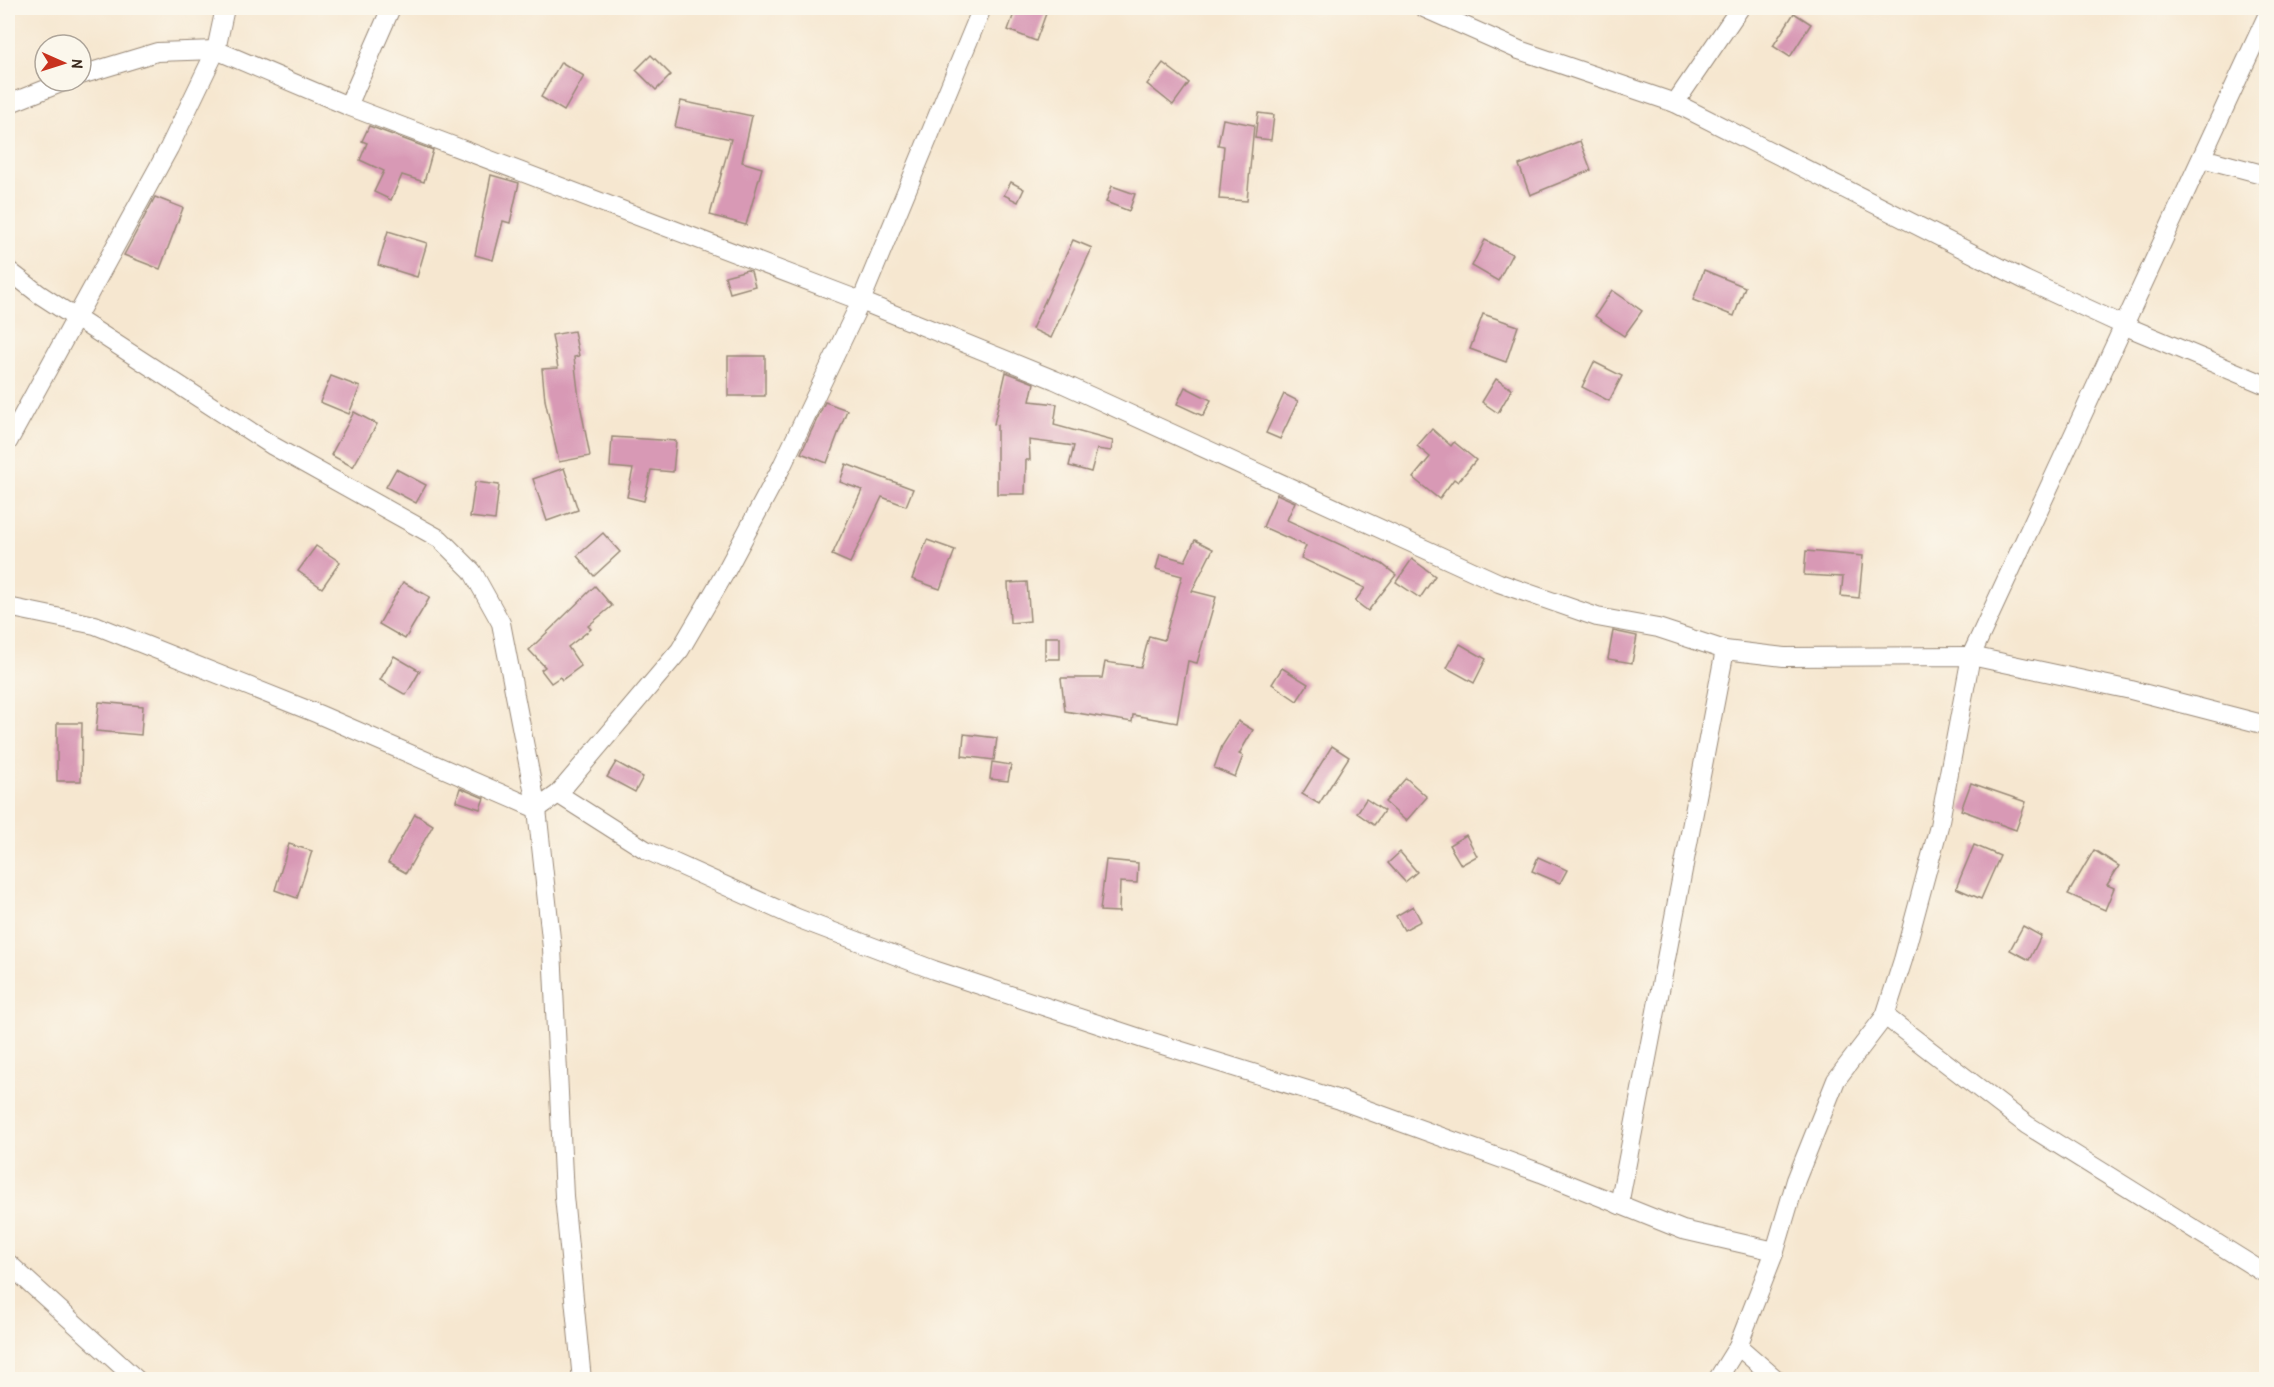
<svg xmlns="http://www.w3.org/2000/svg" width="2274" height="1387" viewBox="0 0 2274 1387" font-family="'Patrick Hand',sans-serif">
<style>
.building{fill:#d899b5}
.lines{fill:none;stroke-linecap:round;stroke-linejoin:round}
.street-casing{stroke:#988877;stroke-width:20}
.street{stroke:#fff;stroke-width:18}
</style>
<rect width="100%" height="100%" fill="#fbf7ec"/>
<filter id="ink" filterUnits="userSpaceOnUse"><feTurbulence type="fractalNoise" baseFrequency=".0167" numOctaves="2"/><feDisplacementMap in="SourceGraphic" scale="12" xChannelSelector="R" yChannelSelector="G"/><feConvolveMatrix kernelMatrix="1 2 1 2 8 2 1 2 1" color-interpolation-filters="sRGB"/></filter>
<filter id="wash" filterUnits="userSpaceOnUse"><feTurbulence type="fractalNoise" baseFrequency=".008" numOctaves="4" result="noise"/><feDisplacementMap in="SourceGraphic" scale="24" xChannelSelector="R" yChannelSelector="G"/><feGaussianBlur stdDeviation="1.35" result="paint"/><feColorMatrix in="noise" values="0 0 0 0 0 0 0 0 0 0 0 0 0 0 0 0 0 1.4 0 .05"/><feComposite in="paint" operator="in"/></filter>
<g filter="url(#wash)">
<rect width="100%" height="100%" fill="#f6e7d0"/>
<g id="blocks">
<g class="building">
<polygon points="1016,8 1048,8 1036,41 1008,30"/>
<polygon points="1794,13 1811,24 1790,57 1773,46"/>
<polygon points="651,55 671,75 656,90 636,70"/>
<polygon points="561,62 584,76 564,111 541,97"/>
<polygon points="1163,63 1189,83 1173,105 1147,84"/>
<polygon points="681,101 752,116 742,162 762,168 746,225 710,215 731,139 675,127"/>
<polygon points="1258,113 1274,115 1271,140 1255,138"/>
<polygon points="1223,119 1254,125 1247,201 1219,199 1224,146 1218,145"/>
<polygon points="369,126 433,150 424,182 402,175 391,200 374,192 384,171 360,160 367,143 362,141"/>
<polygon points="1580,141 1591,170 1530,195 1519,165"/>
<polygon points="491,175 519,183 510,223 503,221 493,260 475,255"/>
<polygon points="1011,182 1024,189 1018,202 1004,195"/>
<polygon points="1112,186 1135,194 1129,211 1106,202"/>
<polygon points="155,197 183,208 160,269 124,255"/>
<polygon points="388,231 427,243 417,277 378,265"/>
<polygon points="1073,240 1092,248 1051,338 1032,329"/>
<polygon points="1485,240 1512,254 1498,281 1472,266"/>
<polygon points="747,270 751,271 755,286 730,293 725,276"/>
<polygon points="1704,270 1745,287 1734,316 1693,300"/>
<polygon points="1612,290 1642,311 1624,336 1595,316"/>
<polygon points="1483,314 1518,326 1506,362 1470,349"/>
<polygon points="574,331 579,356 574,357 579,399 590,456 559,462 545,400 542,369 558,368 552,335"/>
<rect x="728" y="356" width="37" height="40"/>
<polygon points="1594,362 1622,376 1609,401 1582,387"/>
<polygon points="1006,372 1034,383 1030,401 1057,404 1054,425 1113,441 1111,451 1097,449 1091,472 1069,466 1074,446 1029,440 1030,460 1026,460 1025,494 997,494 997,425 994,424"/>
<polygon points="331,376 360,387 349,414 320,402"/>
<polygon points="1496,379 1512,389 1498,413 1482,402"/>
<polygon points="1185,387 1211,400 1203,416 1177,404"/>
<polygon points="1284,394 1298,401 1280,439 1266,433"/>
<polygon points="825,402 847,410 827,463 801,453"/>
<polygon points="354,412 377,424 353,467 331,455"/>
<polygon points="1432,429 1451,446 1454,442 1476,460 1458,482 1454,479 1439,499 1413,478 1430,457 1417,446"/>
<polygon points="612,437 676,441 673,472 651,470 644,501 627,497 633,469 610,467"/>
<polygon points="846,464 913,489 906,506 882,497 850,563 832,555 862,490 840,482"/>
<polygon points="564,468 578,510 547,521 533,479"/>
<polygon points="396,469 426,485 416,503 386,487"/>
<polygon points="475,482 499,485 495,520 470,517"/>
<polygon points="1277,494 1295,502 1287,520 1382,564 1396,575 1368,611 1355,601 1365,588 1301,558 1306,546 1263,527"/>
<polygon points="603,533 620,552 594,576 577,556"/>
<polygon points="927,540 955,550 940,589 912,579"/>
<polygon points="1195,540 1213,549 1192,591 1216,597 1197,663 1188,661 1177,723 1133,715 1132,722 1065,711 1061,678 1102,678 1105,662 1141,667 1149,636 1164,640 1182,576 1156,569 1160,554 1185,561"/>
<polygon points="316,546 340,562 322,588 298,571"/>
<polygon points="1806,551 1863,556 1859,598 1841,596 1843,577 1804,575"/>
<polygon points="1412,559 1435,576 1420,598 1396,582"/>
<polygon points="403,582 430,597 405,639 379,624"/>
<polygon points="1027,582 1030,621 1010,623 1008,583"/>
<polygon points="595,586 612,606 588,626 591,629 568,647 581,666 562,680 560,677 551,683 541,670 545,667 529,650"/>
<polygon points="1613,631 1637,636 1632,663 1608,659"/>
<rect x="1045" y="637" width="15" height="22"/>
<polygon points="1460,644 1486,659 1474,683 1447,668"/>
<polygon points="394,656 420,671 406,695 380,680"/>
<polygon points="1282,668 1308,684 1297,701 1272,684"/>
<polygon points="99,702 143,706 141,735 96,731"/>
<polygon points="1238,721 1253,730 1239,754 1243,756 1235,777 1214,768 1222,746"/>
<polygon points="57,723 82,723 81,781 57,781"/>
<polygon points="964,734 997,738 994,760 962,756"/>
<polygon points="1332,746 1349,757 1319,804 1302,794"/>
<polygon points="616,762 643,777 635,792 607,777"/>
<polygon points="992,762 1011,765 1008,781 990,779"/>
<polygon points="1406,778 1427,797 1406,821 1385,802"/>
<polygon points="1971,783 2026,802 2016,830 1961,810"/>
<polygon points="460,788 484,798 480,809 456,801"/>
<polygon points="1366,799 1384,811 1374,825 1357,813"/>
<polygon points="415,814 433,825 406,873 388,863"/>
<polygon points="1466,835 1477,856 1461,865 1449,845"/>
<polygon points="289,844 312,851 297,898 275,890"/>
<polygon points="1974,845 2000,856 1981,899 1956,888"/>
<polygon points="2094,850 2119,866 2107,885 2114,888 2105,910 2068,894"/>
<polygon points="1400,852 1417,872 1405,882 1388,863"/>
<polygon points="1538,857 1567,870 1560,883 1532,871"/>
<polygon points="1106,860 1138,863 1137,883 1120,882 1119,912 1100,911"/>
<polygon points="1413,906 1421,921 1404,930 1396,916"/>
<polygon points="2023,926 2041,936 2029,960 2010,950"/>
</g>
</g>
</g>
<g filter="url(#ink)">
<use href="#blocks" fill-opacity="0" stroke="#988877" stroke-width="1.5"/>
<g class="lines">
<defs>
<g id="street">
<polyline points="1424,8 1519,50 1675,103 2025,280 2123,325 2266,385"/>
<polyline points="81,75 157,52 216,50 348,106 861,301 1055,380 1499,583 1597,617 1658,628 1725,650 1784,657 1971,656 2131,690 2266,725"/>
<polyline points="1675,103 1740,8"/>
<polyline points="8,104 66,81"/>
<polyline points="348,106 391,8"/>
<polyline points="2202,158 2266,175"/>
<polyline points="8,270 39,294 273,446 440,539 472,571 501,623 537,809 552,948 564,1196 582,1380"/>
<polyline points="8,442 169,148 216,50 225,8"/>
<polyline points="8,607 95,625 318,714 537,809 558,794 680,650 725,573 781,468 861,301 982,8"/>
<polyline points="558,794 646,850 797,918 934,970 1143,1039 1340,1100 1541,1173 1683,1230 1775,1251"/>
<polyline points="1885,1016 2027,1125 2266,1274"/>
<polyline points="1619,1205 1725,650"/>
<polyline points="8,1263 137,1380"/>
<polyline points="1738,1346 1777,1380"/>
<polyline points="1717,1380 1738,1346 1775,1251 1796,1180 1836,1080 1885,1016 1903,960 1939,826 1971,656 2266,18"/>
</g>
</defs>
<use href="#street" class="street-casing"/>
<use href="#street" class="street"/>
</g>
</g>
<rect width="2274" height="1387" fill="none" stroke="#fbf7ec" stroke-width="30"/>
<g transform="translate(63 63) rotate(93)"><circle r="28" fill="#fbf7ec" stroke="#aea59a" stroke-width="1.5"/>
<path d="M0-4.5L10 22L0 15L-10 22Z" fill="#c8321e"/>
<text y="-9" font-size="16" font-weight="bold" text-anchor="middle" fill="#3b2a1e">N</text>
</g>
</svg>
